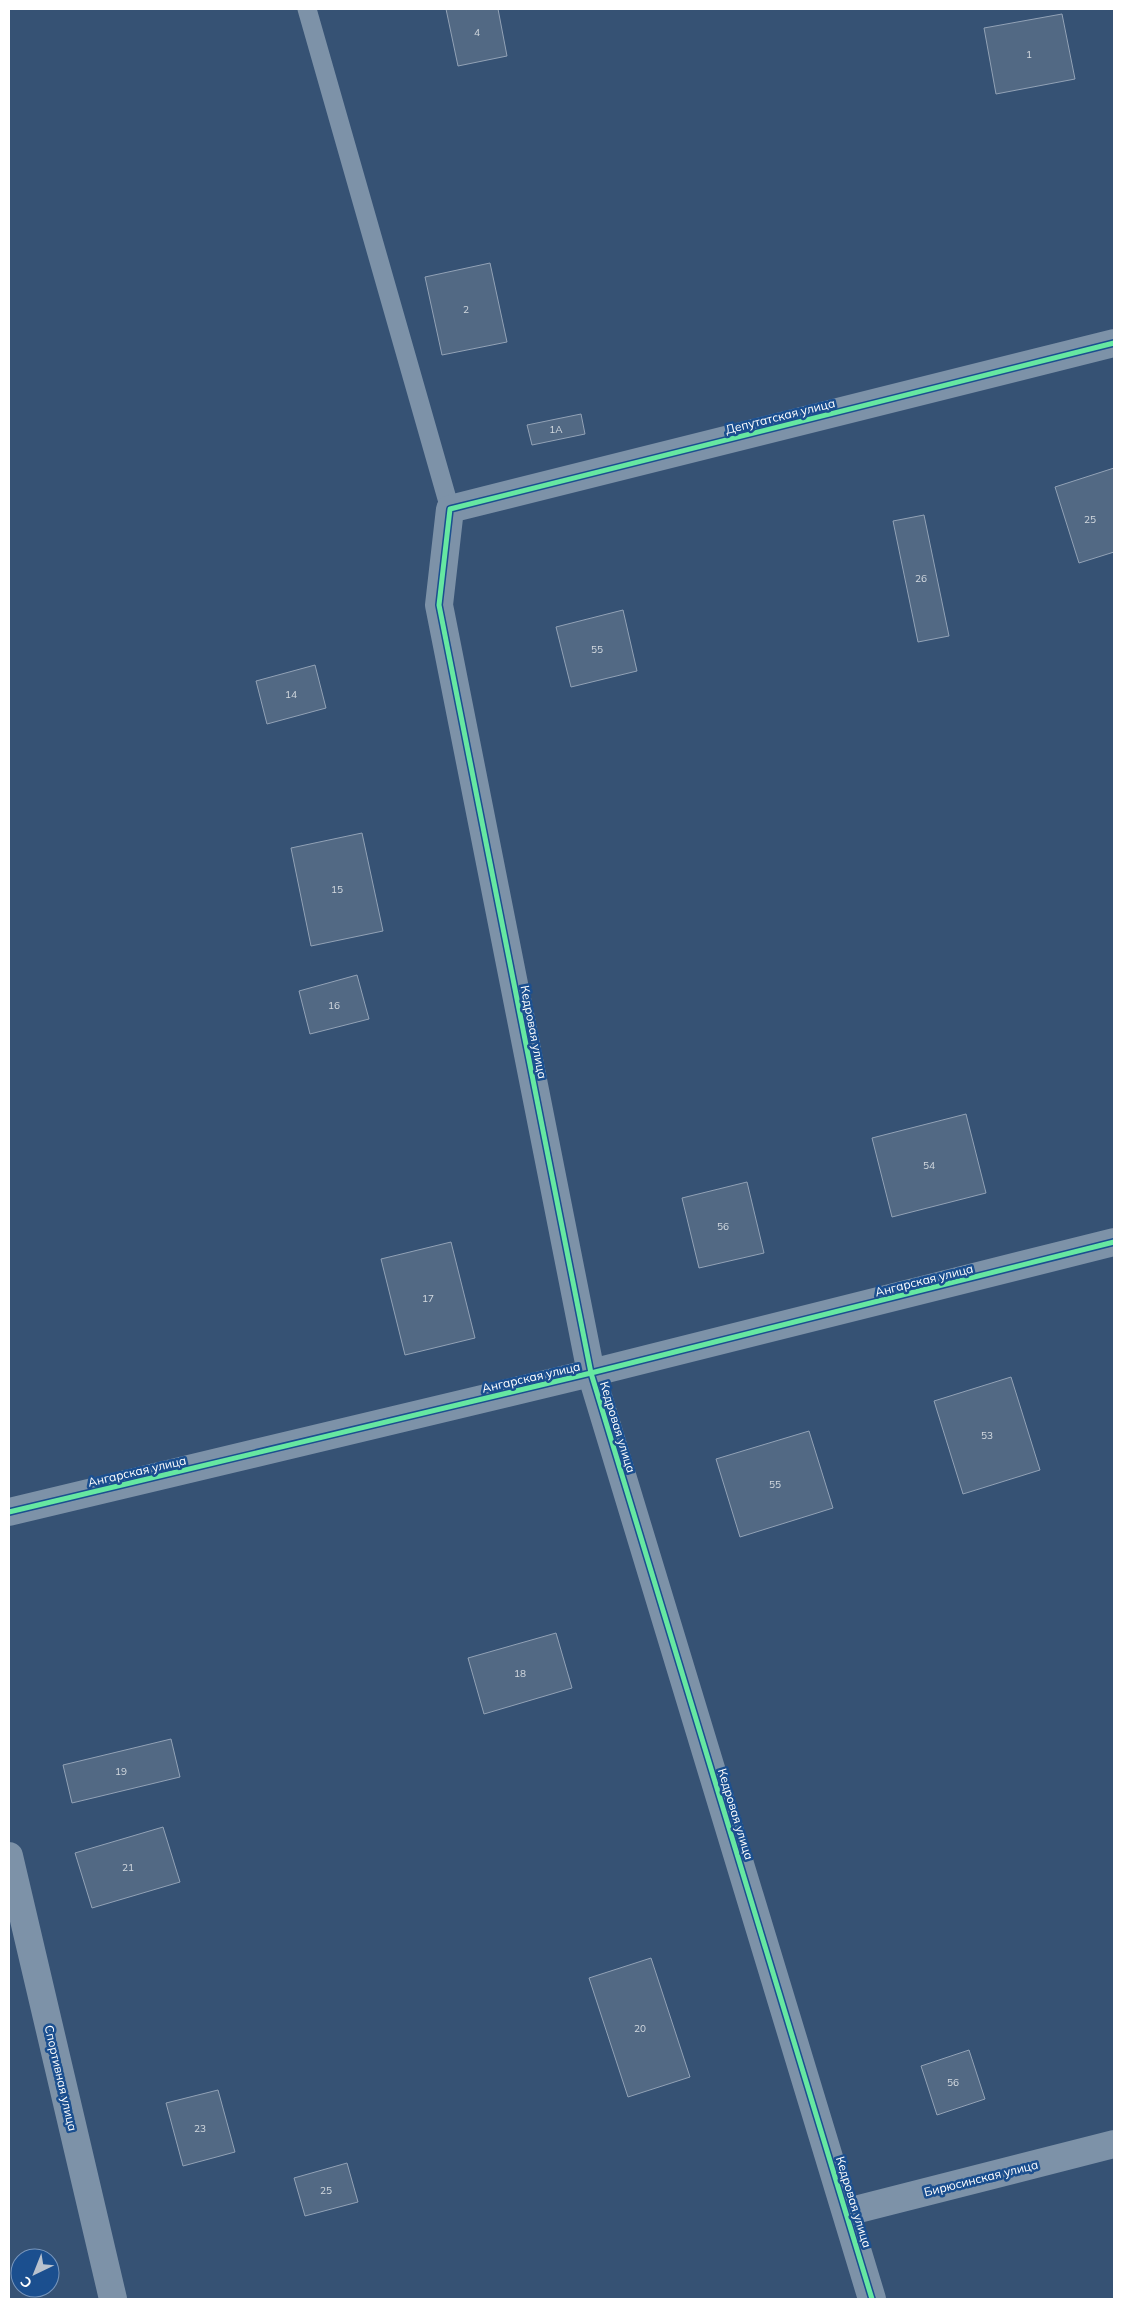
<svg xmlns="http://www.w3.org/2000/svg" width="1123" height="2308" viewBox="0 0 1123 2308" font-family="Mulish,sans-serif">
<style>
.building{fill:#526984;stroke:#92a2b6}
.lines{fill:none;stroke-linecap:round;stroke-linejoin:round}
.service{stroke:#7d92a8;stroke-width:19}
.minor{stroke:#7d92a8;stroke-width:28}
.cycleway-casing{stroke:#1b4f8f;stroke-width:8}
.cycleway{stroke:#66e7a1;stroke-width:5}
.labels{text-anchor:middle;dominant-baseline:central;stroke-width:5;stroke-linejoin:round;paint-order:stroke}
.number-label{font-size:10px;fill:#d4dae0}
.street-label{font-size:12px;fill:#fff;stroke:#1b4f8f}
</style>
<rect width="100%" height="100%" fill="#365274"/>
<g class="building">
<polygon points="446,9 498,9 507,56 458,66"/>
<polygon points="1062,14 1075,79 996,94 984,28"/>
<polygon points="490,263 507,342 442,355 425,277"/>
<polygon points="581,414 585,434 532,445 527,425"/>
<polygon points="1114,468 1114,552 1079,563 1055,487"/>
<polygon points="924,515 949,636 918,642 893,521"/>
<polygon points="623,610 637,671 571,687 556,627"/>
<polygon points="315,665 326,708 267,724 256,681"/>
<polygon points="362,833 383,931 311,946 291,848"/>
<polygon points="357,975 369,1019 310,1034 299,991"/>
<polygon points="966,1114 986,1193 892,1217 872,1138"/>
<polygon points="747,1182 764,1253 699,1268 682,1198"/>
<polygon points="451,1242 475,1338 405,1355 381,1259"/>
<polygon points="1011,1377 1040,1470 963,1494 934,1401"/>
<polygon points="809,1431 833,1508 740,1537 716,1459"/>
<polygon points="556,1633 572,1688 484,1714 468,1658"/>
<polygon points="171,1739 180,1777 72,1803 63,1765"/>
<polygon points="163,1827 180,1882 92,1908 75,1853"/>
<polygon points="651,1958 690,2077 628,2097 589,1978"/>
<polygon points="969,2050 985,2099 937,2115 921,2066"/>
<polygon points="218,2090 235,2152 183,2166 166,2103"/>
<polygon points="347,2163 358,2202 305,2216 294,2178"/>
</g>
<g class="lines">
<polyline class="service" points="307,9 450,509"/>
<g class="minor">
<polyline points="9,1512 591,1373 1114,1242"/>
<polyline points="9,1856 113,2299"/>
<polyline points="847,2212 1114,2144"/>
<polyline points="872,2299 591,1373 439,605 450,509 1114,343"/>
</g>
<defs>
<g id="cycleway">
<polyline points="9,1512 591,1373 1114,1242"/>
<polyline points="872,2299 591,1373 439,605 450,509 1114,343"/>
</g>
</defs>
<use href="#cycleway" class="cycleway-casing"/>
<use href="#cycleway" class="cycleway"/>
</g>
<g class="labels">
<g class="number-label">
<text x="477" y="32">4</text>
<text x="1029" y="54">1</text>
<text x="466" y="309">2</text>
<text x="556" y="429">1А</text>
<text x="1090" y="519">25</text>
<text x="921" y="578">26</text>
<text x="597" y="649">55</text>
<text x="291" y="694">14</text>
<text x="337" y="889">15</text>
<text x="334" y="1005">16</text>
<text x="929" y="1165">54</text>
<text x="723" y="1226">56</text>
<text x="428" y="1298">17</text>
<text x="987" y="1435">53</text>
<text x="775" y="1484">55</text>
<text x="520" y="1673">18</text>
<text x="121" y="1771">19</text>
<text x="128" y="1867">21</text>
<text x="640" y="2028">20</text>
<text x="953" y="2082">56</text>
<text x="200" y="2128">23</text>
<text x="326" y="2190">25</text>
</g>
<g class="street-label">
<text transform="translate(780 416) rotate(-14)">Депутатская улица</text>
<text transform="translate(534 1032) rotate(79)">Кедровая улица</text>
<text transform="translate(924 1280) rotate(-14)">Ангарская улица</text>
<text transform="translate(531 1377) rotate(-13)">Ангарская улица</text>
<text transform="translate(618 1427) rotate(73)">Кедровая улица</text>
<text transform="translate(137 1471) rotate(-13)">Ангарская улица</text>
<text transform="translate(736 1814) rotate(73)">Кедровая улица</text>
<text transform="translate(61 2078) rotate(77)">Спортивная улица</text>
<text transform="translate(981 2178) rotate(-14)">Бирюсинская улица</text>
<text transform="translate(854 2202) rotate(73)">Кедровая улица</text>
</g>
</g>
<rect width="1123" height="2308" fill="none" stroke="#ffffff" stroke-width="20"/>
<g transform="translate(35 2273) rotate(223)"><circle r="24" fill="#1b4f8f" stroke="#7695bc"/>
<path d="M0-4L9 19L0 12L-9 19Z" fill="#b9c2ce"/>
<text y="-8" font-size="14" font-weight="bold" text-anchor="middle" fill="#ffffff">С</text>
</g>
</svg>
